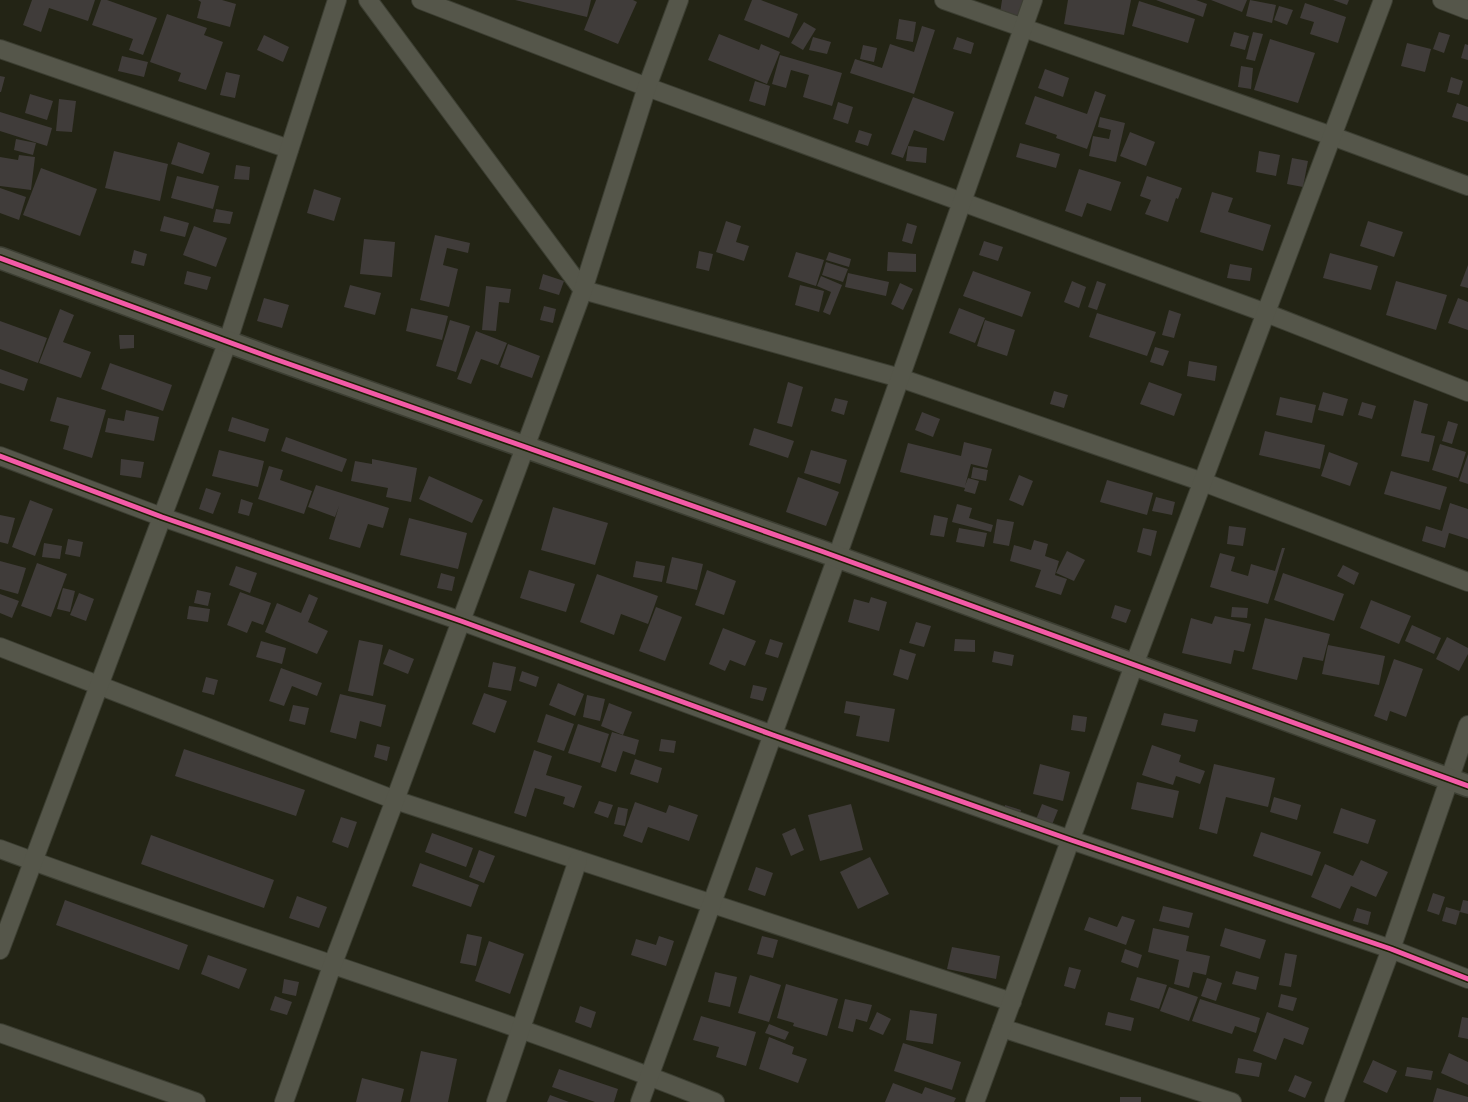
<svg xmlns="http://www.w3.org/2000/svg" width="1468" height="1102" viewBox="0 0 1468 1102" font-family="'PT Sans',sans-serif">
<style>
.building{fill:#403c3a}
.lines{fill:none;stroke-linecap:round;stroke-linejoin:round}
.minor-casing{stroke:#3c3e32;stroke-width:20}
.tertiary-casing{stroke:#3c3e32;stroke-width:24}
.minor{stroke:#55564a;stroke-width:18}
.tertiary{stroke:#55564a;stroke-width:21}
.cycleway-casing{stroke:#1e2005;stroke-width:8}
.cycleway{stroke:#f35aa7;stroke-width:5}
</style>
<rect width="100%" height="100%" fill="#232415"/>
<g class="building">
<polygon points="32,0 95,0 88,21 49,8 41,32 23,25"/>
<polygon points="101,0 107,0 157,18 143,55 129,50 133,39 92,25"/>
<polygon points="198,0 222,0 236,4 230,27 197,18 201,2"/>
<polygon points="515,0 591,0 587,17"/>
<polygon points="596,0 633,0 637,2 618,44 584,30"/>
<polygon points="752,0 761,0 798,14 789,38 744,20"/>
<polygon points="1002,0 1026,0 1024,16 1000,13"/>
<polygon points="1068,0 1131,0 1124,35 1064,24"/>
<polygon points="1156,0 1196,0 1207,4 1203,17"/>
<polygon points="1211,0 1247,0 1242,12"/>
<polygon points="1250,0 1276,5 1272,23 1246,16"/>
<polygon points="1333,0 1349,0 1347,5"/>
<polygon points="1139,1 1195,19 1188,43 1132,26"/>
<polygon points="1305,3 1346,17 1338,43 1310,34 1314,22 1300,18"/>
<polygon points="1279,6 1293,10 1287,25 1274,20"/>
<polygon points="167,14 207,28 204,35 223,42 206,90 178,81 181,73 150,62"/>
<polygon points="899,19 916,22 913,42 896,39"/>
<polygon points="804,22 816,29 803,50 791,43"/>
<polygon points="922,26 935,30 914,94 850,73 855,59 882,68 890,44 914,52"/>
<polygon points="1234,32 1249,36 1245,50 1230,46"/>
<polygon points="1253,32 1263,34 1255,61 1246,59"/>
<polygon points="1439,32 1450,35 1444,53 1433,49"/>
<polygon points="719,34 759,50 761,44 780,52 767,84 708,60"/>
<polygon points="264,35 289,47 283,62 257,50"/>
<polygon points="813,37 831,42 827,54 809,50"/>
<polygon points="957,37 974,43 971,54 953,49"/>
<polygon points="1270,39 1315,53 1298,103 1254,90"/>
<polygon points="1407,43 1431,49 1425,72 1401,66"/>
<polygon points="1465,44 1468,45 1468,60 1461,58"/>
<polygon points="863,45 877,48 874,62 860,59"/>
<polygon points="780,55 842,73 832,106 803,97 809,75 791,70 786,88 772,84"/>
<polygon points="122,56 148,62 144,77 118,71"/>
<polygon points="1241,66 1253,68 1251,89 1238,87"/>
<polygon points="1045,69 1069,78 1063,97 1038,88"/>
<polygon points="226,72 240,75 235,98 220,95"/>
<polygon points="0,76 5,77 1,92 0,92"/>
<polygon points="1451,77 1463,81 1459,95 1447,92"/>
<polygon points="755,81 770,86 765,106 749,101"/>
<polygon points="1095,91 1106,95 1087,149 1056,138 1057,135 1025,124 1035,96 1087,114"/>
<polygon points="30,94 53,101 47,120 25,113"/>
<polygon points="913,97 954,112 944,141 914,130 903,158 891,154"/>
<polygon points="59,99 76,101 72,132 56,131"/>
<polygon points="838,102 853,107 848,124 833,119"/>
<polygon points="1457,103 1468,107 1468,122 1452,117"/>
<polygon points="0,112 52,128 47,146 0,131"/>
<polygon points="1100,117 1125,123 1116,162 1089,156 1093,136 1109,139 1111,130 1098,127"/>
<polygon points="859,130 872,134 868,146 855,142"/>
<polygon points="1130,132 1155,142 1146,166 1120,156"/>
<polygon points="16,139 36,143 33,155 14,150"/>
<polygon points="178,142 210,153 203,174 171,164"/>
<polygon points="1020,143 1060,154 1056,168 1016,157"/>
<polygon points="908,146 927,148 926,163 906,161"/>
<polygon points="114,151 168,164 160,201 105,188"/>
<polygon points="1259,151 1280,155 1276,176 1256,172"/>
<polygon points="19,155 35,157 31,190 0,186 0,157 18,160"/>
<polygon points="1292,158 1308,161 1303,187 1287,184"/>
<polygon points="236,165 250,167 249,180 234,179"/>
<polygon points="41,168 97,189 80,236 23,215"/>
<polygon points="1079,169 1121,182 1111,211 1087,203 1082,217 1065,211"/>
<polygon points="177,176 219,186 213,209 171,198"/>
<polygon points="1147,176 1182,188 1178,199 1176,198 1168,222 1145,214 1151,200 1140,196"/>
<polygon points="0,188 26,197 19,220 0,213"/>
<polygon points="314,189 341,198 334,221 307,213"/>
<polygon points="1212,192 1233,198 1228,212 1271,225 1263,251 1200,232"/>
<polygon points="216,209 233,212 230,224 213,222"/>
<polygon points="164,216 189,223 185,237 160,231"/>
<polygon points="726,221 741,226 736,242 749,246 744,261 716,252"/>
<polygon points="1368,221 1403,232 1394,257 1360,246"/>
<polygon points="907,223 917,226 912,244 902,241"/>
<polygon points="194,226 227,238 216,267 183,255"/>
<polygon points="435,235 470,243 468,253 447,248 443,265 458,269 449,307 420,300"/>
<polygon points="364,239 395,242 392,277 360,274"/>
<polygon points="984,241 1003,247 998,261 979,255"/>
<polygon points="134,250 147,254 144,266 131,263"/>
<polygon points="699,251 713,254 709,271 696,268"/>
<polygon points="796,252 824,260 816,286 788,277"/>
<polygon points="829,252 851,259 849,267 826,260"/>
<polygon points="888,252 916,254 916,272 887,271"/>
<polygon points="1330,253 1378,266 1371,290 1323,278"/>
<polygon points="826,262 848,269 843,282 822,275"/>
<polygon points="1230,264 1252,268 1250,281 1227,278"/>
<polygon points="1468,265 1468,288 1460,286"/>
<polygon points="187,271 211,277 207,290 184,284"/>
<polygon points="973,271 1031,292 1022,317 963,296"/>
<polygon points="848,273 889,282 886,296 845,287"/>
<polygon points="543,274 564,281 559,295 539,289"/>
<polygon points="821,276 842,285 830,315 823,312 831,292 817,286"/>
<polygon points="1072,281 1086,287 1079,308 1064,302"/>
<polygon points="1097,281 1106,284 1097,310 1088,307"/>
<polygon points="1396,281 1447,295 1436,330 1386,315"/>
<polygon points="900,283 913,289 903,310 891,304"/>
<polygon points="350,285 381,293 375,315 344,307"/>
<polygon points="800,285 824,291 819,312 795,305"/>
<polygon points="486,286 511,289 509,303 499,302 496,331 482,330"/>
<polygon points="264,298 289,305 282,328 257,321"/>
<polygon points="1458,298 1468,302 1468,330 1448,323"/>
<polygon points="544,306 556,309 553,323 540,320"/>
<polygon points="411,308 448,316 442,340 406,331"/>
<polygon points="959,308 985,318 975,343 949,333"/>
<polygon points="60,309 74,315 63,342 91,352 81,378 39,363"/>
<polygon points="1169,310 1181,314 1174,338 1162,335"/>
<polygon points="1097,313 1156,332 1147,356 1089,337"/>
<polygon points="450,320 470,326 456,372 436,366"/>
<polygon points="985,320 1015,330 1007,356 977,346"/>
<polygon points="0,321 47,338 38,363 0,349"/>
<polygon points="476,331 507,343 498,365 481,359 471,384 457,379"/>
<polygon points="119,335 134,335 134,348 120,349"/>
<polygon points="508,344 540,356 532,378 500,367"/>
<polygon points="1155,347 1169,351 1163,366 1150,362"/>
<polygon points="1189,361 1217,366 1215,381 1187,376"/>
<polygon points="110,363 172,385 163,411 101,389"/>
<polygon points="0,369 28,379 24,391 0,383"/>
<polygon points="788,382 803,387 792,427 777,423"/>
<polygon points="1149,382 1182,394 1174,416 1140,404"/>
<polygon points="1054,391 1068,395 1064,408 1050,404"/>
<polygon points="1323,392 1348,399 1343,416 1318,410"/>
<polygon points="57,397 106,410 92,458 63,449 69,426 50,421"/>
<polygon points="1280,397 1316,405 1312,423 1276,415"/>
<polygon points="835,398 848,401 844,415 831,411"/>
<polygon points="1414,400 1428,404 1421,433 1435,436 1429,462 1401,456"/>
<polygon points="1362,402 1376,406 1372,419 1358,415"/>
<polygon points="126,410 159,417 154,441 105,432 108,418 124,421"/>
<polygon points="922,412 940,419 933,437 915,430"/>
<polygon points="232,417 269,429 265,442 228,431"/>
<polygon points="1448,421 1458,424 1452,444 1442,441"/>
<polygon points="754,428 794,441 788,458 749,445"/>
<polygon points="1265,431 1325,445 1320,469 1259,455"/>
<polygon points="286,437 347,459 342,472 281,451"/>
<polygon points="964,442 992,449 987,468 971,464 965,486 968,478 979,481 975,494 964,491 965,488 900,472 908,443 961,456"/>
<polygon points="1440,444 1466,452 1458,478 1432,470"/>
<polygon points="219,450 264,461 258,487 212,476"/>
<polygon points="811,450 847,460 840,484 804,473"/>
<polygon points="1329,452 1358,463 1350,486 1321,476"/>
<polygon points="1468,454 1468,484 1459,481"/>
<polygon points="121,459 144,462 141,478 120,475"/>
<polygon points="372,459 417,468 411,502 386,497 388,488 351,481 355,461 372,464"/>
<polygon points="269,466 283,470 280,480 312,491 304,514 258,499"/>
<polygon points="973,467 988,470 986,481 971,478"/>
<polygon points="1391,471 1447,487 1440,510 1384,494"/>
<polygon points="1019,475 1033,481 1023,506 1009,500"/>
<polygon points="429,476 483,500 472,523 419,499"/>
<polygon points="798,477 839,492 826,526 786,512"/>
<polygon points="1107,480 1153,493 1147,515 1100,502"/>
<polygon points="316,485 389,508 383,528 368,524 360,548 329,539 339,506 335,517 308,507"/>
<polygon points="206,488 221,493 213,514 199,509"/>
<polygon points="1156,497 1175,502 1172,515 1152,511"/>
<polygon points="241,499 253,503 249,516 238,513"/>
<polygon points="30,500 53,509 35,556 12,547"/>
<polygon points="1450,503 1468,509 1468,539 1449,533 1445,548 1422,541 1426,526 1442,531"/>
<polygon points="957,504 972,508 969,518 993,525 991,532 952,522"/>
<polygon points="553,507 608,523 595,565 541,550"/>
<polygon points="0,515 15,518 8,544 0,542"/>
<polygon points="934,515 948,518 944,537 930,535"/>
<polygon points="409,518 467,533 458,569 400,555"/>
<polygon points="997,519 1014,522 1009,546 993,543"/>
<polygon points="1229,526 1246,528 1243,546 1227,544"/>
<polygon points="959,528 987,533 984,547 956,542"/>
<polygon points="1143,528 1157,531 1151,556 1137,552"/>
<polygon points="68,539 83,542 80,557 65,554"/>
<polygon points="1034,540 1048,544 1045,556 1059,561 1055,575 1067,579 1061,595 1035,587 1041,570 1010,561 1014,545 1031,550"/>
<polygon points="44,543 62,546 60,559 42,557"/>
<polygon points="1282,548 1285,548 1268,604 1210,587 1220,553 1235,557 1231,571 1248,576 1251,564 1275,571"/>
<polygon points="1067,551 1085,560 1074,581 1056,573"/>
<polygon points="672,557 703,564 697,590 666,583"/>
<polygon points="0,561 26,568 18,594 0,589"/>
<polygon points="636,561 665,566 662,582 633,577"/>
<polygon points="37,563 67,574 51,617 21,606"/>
<polygon points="1343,565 1359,573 1354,585 1337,576"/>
<polygon points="236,566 257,573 250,593 229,585"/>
<polygon points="529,570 575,584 566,612 520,598"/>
<polygon points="707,570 736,581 724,615 695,605"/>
<polygon points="441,573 455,577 452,591 437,588"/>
<polygon points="1283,573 1344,594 1334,621 1274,600"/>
<polygon points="597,574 658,596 648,624 621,614 614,635 580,622"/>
<polygon points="63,588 75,591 70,612 57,609"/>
<polygon points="197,590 211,593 208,606 194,603"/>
<polygon points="240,592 271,603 263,625 252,621 247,633 227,625"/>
<polygon points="79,593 94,599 86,621 70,615"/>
<polygon points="0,594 19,601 12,618 0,613"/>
<polygon points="309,594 318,598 308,622 328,631 317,654 265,632 277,603 301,613"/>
<polygon points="871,597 887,602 879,631 848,622 854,599 869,603"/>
<polygon points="1371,600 1411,616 1399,644 1360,628"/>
<polygon points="1115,605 1131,610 1126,623 1111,618"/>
<polygon points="189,606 210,609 208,622 187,619"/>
<polygon points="656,607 682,617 665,661 639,651"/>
<polygon points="1232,607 1248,608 1247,618 1231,617"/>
<polygon points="1215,616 1251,624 1244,652 1234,650 1231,664 1182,653 1191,618 1212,624"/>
<polygon points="1265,618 1330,634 1323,661 1303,657 1297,680 1252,669"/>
<polygon points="916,622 931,626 924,647 909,643"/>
<polygon points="1412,625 1441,638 1434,654 1405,641"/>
<polygon points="723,628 756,641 745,666 730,660 725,671 709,664"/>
<polygon points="1447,637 1468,648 1468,654 1459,671 1436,659"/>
<polygon points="770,639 783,643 778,658 765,654"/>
<polygon points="955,639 975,640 975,652 954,651"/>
<polygon points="359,640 383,645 373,696 348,691"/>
<polygon points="261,641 286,648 282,664 256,657"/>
<polygon points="1328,645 1385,656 1379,685 1322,674"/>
<polygon points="389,649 414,659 408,674 383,664"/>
<polygon points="900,649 916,654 908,680 893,675"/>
<polygon points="994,651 1014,655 1012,666 992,662"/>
<polygon points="1394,659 1423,669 1406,717 1390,711 1387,721 1374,716"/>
<polygon points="493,662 516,667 511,691 488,687"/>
<polygon points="281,668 322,683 317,696 292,686 284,706 269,701"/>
<polygon points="522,671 539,677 536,687 519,681"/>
<polygon points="206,677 218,680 214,695 202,692"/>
<polygon points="558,683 584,694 575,716 549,705"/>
<polygon points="753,685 767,688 763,701 750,698"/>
<polygon points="484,693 507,701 495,733 472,724"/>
<polygon points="340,694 386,705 381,727 360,721 356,739 330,732"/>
<polygon points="587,695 605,699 600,721 583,717"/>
<polygon points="846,701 895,709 889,742 856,736 860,716 844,713"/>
<polygon points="609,703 632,712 623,735 601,726"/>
<polygon points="293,705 309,708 305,725 289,721"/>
<polygon points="1164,713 1198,720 1195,732 1161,725"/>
<polygon points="546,714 574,724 564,751 537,742"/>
<polygon points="1073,715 1087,717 1085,732 1071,730"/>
<polygon points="578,724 609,734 600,763 568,753"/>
<polygon points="612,732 639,740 635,755 623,751 616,772 601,767"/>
<polygon points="661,739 676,741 674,753 659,751"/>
<polygon points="377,744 390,747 387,761 374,757"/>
<polygon points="1152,745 1181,755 1179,762 1205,771 1200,784 1176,776 1173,785 1142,775"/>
<polygon points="184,749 305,790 296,816 175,776"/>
<polygon points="534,750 552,756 546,775 582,786 574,808 563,804 565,797 535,788 526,817 514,813"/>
<polygon points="635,759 662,768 658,783 630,774"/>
<polygon points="1040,764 1070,772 1063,801 1033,794"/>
<polygon points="1214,764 1275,778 1268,807 1226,797 1217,834 1199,829"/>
<polygon points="1137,782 1179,791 1173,818 1131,809"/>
<polygon points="1274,797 1301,805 1297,820 1270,812"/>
<polygon points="599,801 613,805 608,818 594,813"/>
<polygon points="635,802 666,813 669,805 698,815 689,841 648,827 642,843 623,836"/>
<polygon points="851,804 863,850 820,861 808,815"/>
<polygon points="1042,804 1058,810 1047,837 1032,830"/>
<polygon points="1005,805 1021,810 1017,824 1002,820"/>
<polygon points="618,807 628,809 625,826 614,824"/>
<polygon points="1341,808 1376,820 1368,844 1333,833"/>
<polygon points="341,817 357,822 348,848 332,842"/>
<polygon points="795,828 804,850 791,856 782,834"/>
<polygon points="1261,832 1321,852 1312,876 1253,856"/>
<polygon points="432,833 473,848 466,867 425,852"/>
<polygon points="151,835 274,880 264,908 141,864"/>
<polygon points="479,850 495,856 484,883 469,877"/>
<polygon points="870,857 889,894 858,909 840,872"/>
<polygon points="1361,860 1388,872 1376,897 1351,886 1340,909 1311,897 1325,864 1353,876"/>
<polygon points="420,863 479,885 471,907 412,886"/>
<polygon points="756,867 773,873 765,896 748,890"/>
<polygon points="1433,893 1445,897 1439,915 1427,911"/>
<polygon points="297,896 327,907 319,928 289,918"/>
<polygon points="65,900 188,945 179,970 56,925"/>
<polygon points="1463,900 1468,901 1468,914 1460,912"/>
<polygon points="1163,906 1193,913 1189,928 1159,921"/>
<polygon points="1446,907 1460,911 1456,925 1442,921"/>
<polygon points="1357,908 1371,912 1368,925 1353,921"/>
<polygon points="1122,916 1135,920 1126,945 1084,930 1089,917 1117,927"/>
<polygon points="1153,928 1189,936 1186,951 1210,956 1206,975 1193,972 1189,988 1174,984 1179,960 1148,952"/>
<polygon points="1225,928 1266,940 1260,959 1220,946"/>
<polygon points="467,934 482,937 476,966 460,963"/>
<polygon points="659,936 674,941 666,966 631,955 636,939 656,945"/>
<polygon points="762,936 778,940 773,958 757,954"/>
<polygon points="489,941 524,954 510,994 475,981"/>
<polygon points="952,947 1000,956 996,979 947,969"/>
<polygon points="1125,949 1142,955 1138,968 1121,962"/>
<polygon points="1285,953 1297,955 1291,987 1279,985"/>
<polygon points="208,955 247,969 239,989 201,974"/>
<polygon points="1069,967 1081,970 1075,989 1064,986"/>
<polygon points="1236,971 1259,977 1256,990 1232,984"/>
<polygon points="715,972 737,977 730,1007 708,1002"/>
<polygon points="750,975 781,985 769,1022 738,1013"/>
<polygon points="1137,977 1167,985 1159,1009 1130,1000"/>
<polygon points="1207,978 1222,983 1216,1001 1201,996"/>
<polygon points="284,979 299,982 296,996 282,993"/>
<polygon points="786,984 838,999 827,1036 793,1026 794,1023 777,1018"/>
<polygon points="1169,987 1198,997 1189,1021 1160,1011"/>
<polygon points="1281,994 1297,998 1293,1011 1278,1007"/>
<polygon points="275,996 292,1002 287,1015 270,1010"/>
<polygon points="845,999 872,1005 867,1022 856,1019 853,1032 838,1028"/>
<polygon points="1200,999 1260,1018 1256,1033 1235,1026 1232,1034 1192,1021"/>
<polygon points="580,1006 596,1012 591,1028 575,1022"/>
<polygon points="910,1010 937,1014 933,1044 906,1040"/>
<polygon points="877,1012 891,1019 883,1035 869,1029"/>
<polygon points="1108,1012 1134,1018 1131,1031 1105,1025"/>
<polygon points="1267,1012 1309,1028 1303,1045 1284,1038 1276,1060 1253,1051"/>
<polygon points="701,1016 756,1032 746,1066 716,1057 719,1047 693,1040"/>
<polygon points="1462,1017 1468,1018 1468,1039 1458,1037"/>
<polygon points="769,1024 789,1032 785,1040 765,1033"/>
<polygon points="769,1037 794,1047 792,1054 807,1059 798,1083 759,1069"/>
<polygon points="903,1043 961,1062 952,1090 894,1071"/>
<polygon points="421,1051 457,1059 448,1102 410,1102"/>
<polygon points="1449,1053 1468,1062 1468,1085 1441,1073"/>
<polygon points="1238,1058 1262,1063 1259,1077 1235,1073"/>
<polygon points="1373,1060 1397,1071 1387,1093 1363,1082"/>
<polygon points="1407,1067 1433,1071 1431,1080 1405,1076"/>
<polygon points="559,1069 618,1089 614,1102 595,1102 552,1087"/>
<polygon points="1295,1075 1312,1082 1305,1098 1288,1091"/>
<polygon points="362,1078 404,1089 401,1102 356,1102"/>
<polygon points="893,1083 922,1094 925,1087 956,1098 954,1102 885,1102"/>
<polygon points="1437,1088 1468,1097 1468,1102 1433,1102"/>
<polygon points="550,1095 569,1102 547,1102"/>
<rect x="1120" y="1097" width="21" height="5"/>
</g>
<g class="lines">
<defs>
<g id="minor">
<polyline points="368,0 583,290 900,378 1203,482 1468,582"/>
<polyline points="421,0 647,87 1266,313 1468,392"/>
<polyline points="944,0 1332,136 1468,186"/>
<polyline points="1442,0 1468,10"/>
<polyline points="0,49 289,149"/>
<polyline points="0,456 162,517 461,621 773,735 1071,840 1391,949 1468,979"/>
<polyline points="0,647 395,800 1012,1002"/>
<path d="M0,849C237,937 480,1008 715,1102"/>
<polyline points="0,950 228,341 337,0"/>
<polyline points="1002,1028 1232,1102"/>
<polyline points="0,1033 196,1102"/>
<polyline points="284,1102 332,966 395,800 583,290 647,87 679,0"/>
<polyline points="496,1102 578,860"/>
<polyline points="640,1102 837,557 1033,0"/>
<polyline points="975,1102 1134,665 1383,0"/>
<polyline points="1334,1102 1391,949 1468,725"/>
</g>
<polyline id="tertiary" points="0,258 272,358 821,551 1468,786"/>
</defs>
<use href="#minor" class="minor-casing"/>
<use href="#tertiary" class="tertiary-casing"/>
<use href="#minor" class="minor"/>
<use href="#tertiary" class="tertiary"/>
<defs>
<g id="cycleway">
<polyline points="0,258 272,358 821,551 1468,786"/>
<polyline points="0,456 162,517 461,621 773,735 1071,840 1391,949 1468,979"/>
</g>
</defs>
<use href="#cycleway" class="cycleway-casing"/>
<use href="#cycleway" class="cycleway"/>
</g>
</svg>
